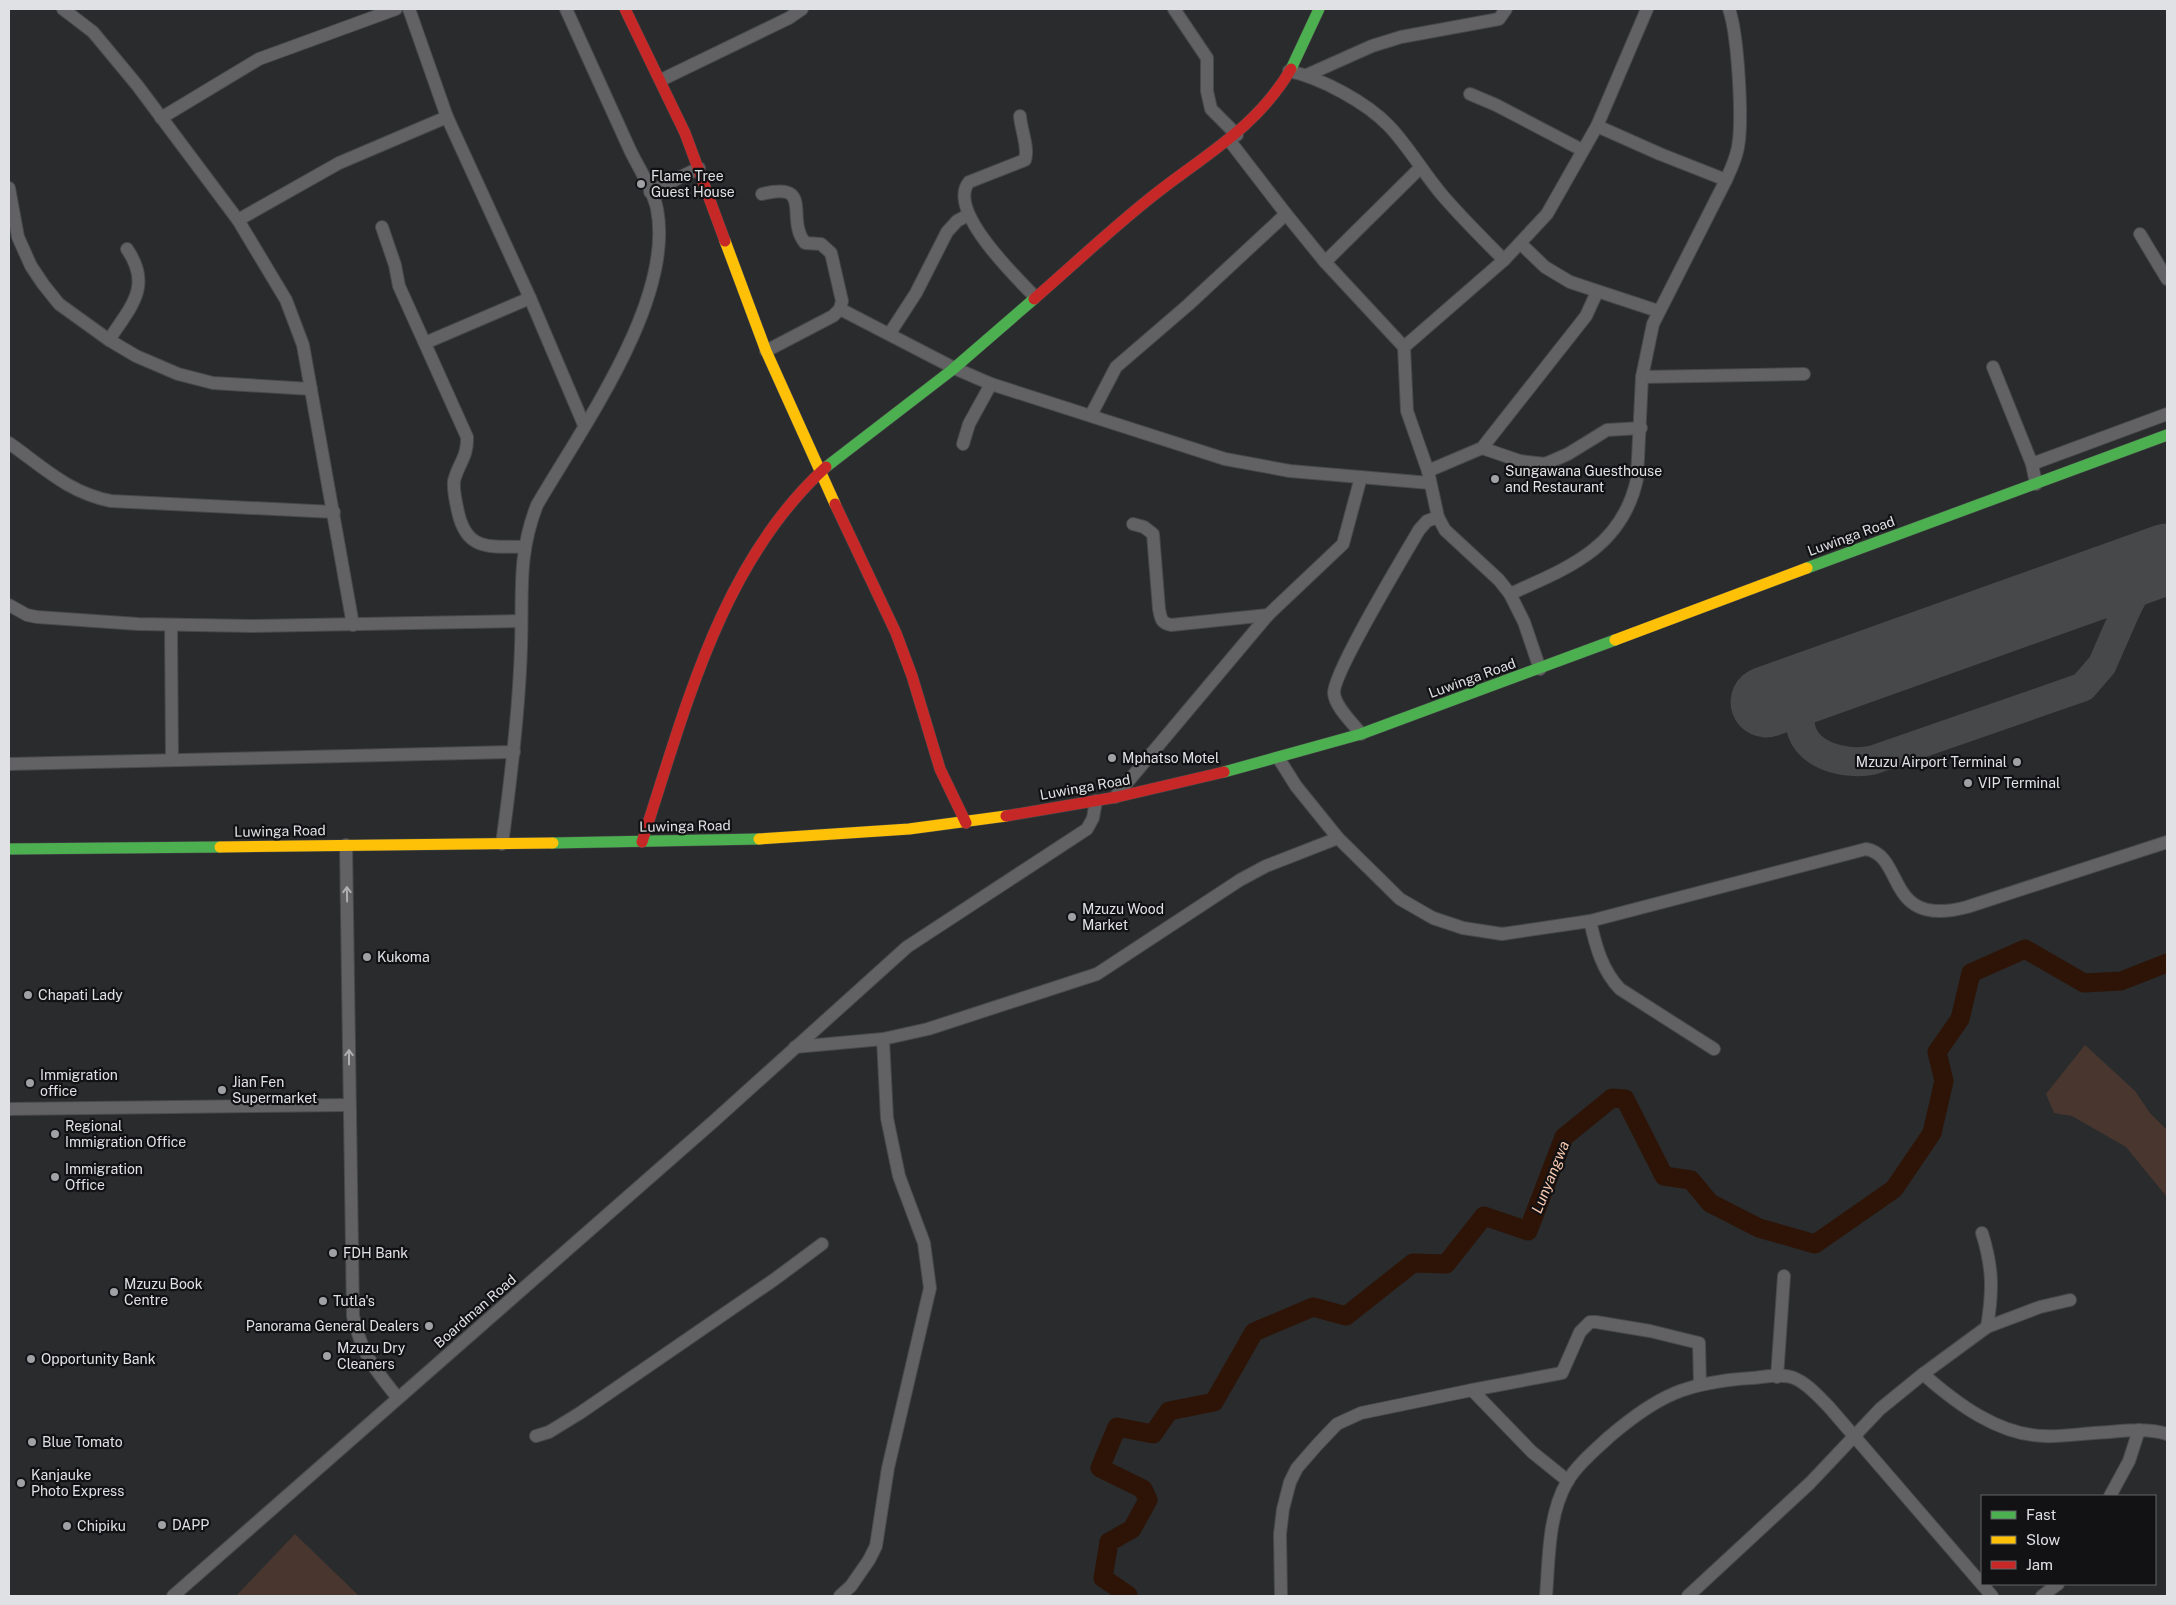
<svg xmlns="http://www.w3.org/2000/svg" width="2176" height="1605" viewBox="0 0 2176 1605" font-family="'Public Sans',sans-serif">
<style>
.green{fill:#49372f}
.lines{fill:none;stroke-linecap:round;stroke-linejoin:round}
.river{stroke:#2e1407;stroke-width:19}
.taxiway{stroke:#464849;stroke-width:29}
.runway{stroke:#464849;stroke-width:71}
.street-casing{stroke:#48494a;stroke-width:14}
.fast-casing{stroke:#48494a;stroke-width:12}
.slow-casing{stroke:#48494a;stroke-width:12}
.jam-casing{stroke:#48494a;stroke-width:12}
.street{stroke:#626264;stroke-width:12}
.fast{stroke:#4caf50;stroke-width:11}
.slow{stroke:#ffc107;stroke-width:11}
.jam{stroke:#c62828;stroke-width:11}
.oneway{stroke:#aeaeb1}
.poi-dot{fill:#a0a1a4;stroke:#121214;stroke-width:2}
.labels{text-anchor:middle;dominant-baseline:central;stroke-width:4.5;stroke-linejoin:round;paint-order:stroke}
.poi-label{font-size:14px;fill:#e0e1e4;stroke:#121214;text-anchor:start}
.street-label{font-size:14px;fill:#e0e1e4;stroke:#121214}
.water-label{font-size:15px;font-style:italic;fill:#fccab0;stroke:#121214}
</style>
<rect width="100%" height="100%" fill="#292b2d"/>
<g class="green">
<polygon points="2085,1045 2135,1091 2150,1113 2167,1130 2167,1197 2126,1147 2072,1116 2054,1113 2046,1094"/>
<polygon points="295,1534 359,1596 236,1596"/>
</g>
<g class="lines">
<polyline class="river" points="1126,1596 1128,1595 1103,1578 1109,1542 1132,1529 1148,1500 1143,1489 1100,1468 1117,1427 1153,1434 1169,1411 1214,1402 1254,1332 1313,1307 1346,1316 1413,1263 1446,1264 1484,1216 1528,1231 1564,1137 1612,1098 1625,1099 1664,1176 1691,1180 1710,1203 1759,1228 1815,1244 1894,1189 1932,1133 1944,1081 1937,1052 1960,1019 1971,973 2025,949 2084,983 2121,981 2167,963"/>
<g class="taxiway">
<path d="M2086,588C2104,589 2115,593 2127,608"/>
<path d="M1819,683C1811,693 1800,707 1800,721C1801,756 1846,766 1873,760L2083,687L2102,665L2127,608L2150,565"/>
</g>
<polyline class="runway" points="1766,702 2167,559"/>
<defs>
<g id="street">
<polyline points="63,9 93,32 137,85 238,220 286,300 303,345 353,625"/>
<polyline points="409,9 447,117 530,298 584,425"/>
<polyline points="1174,9 1207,58 1207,91 1211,109 1237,135"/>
<path d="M1289,71C1321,78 1366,102 1389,126C1409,147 1424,174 1443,196C1462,218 1483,239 1504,260"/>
<polyline points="1307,75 1372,46 1401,37 1499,19 1506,9"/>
<polyline points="661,80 789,18 802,9"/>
<polyline points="1470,94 1496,105 1582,150"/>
<path d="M1020,116C1021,130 1029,148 1025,160L969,182C946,210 1016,277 1035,297"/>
<polyline points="161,118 259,59 396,9"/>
<polyline points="1229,140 1286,214 1325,262 1404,347"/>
<path d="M1726,180C1731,169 1736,159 1738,147C1743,120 1738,35 1729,9"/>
<polyline points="9,188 18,237 31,266 43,284 59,304 109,340 136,356 178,374 213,383 311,389"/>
<polyline points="650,192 699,168"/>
<path d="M762,194C815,181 785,219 805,243L821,244L831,253L842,301L840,309L833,316L766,351"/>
<polyline points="238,220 339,163 447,117"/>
<path d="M382,227L395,265L399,286L467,437C468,457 458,464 454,481C453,491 456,502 458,512C467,552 490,546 524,547"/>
<polyline points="2140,234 2167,279"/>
<polyline points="1521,244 1545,267 1570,282 1658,311"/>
<polyline points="1325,262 1420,168"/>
<polyline points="840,309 954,368 991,384 1225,459 1290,471 1430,483"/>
<polyline points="890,333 916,293 947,232 957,221 968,215"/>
<path d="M109,340C130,307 153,287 127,249"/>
<polyline points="425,343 530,298"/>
<polyline points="1993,367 2032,464"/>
<polyline points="1642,377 1804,374"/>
<polyline points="1091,415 1116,367 1188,305 1286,214"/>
<path d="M9,443C43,467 69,493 111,501L334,512"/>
<polyline points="963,444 969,424 991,384"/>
<polyline points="1482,448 1520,461 1545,464 1568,454 1607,430 1641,428"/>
<polyline points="1428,471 1482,448 1586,316 1597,292"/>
<polyline points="2036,484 2032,464 2167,414"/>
<path d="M1133,524L1144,527L1153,534L1159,609C1161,619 1161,623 1171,625L1268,615"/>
<path d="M1510,594C1568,568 1622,548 1637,479L1642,377L1653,324L1726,180L1660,154L1597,126"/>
<polyline points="9,605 27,615 37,617 138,624 252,626 521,621"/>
<polyline points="171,625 172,760"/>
<polyline points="1540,669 1524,622 1510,594 1499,580 1445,530 1438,517 1428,471 1407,411 1404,347 1504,260 1547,214 1597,126 1647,9"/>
<path d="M1361,734C1353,723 1335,707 1334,693C1333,673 1404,556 1419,530L1427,521L1438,517"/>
<path d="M1279,759L1296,786L1338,838L1400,899L1433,918L1463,928L1502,934L1590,921L1866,849C1906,856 1884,929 1967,907L2167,842"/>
<polyline points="9,764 514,752"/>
<polyline points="1115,797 1268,615 1343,544 1361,477"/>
<path d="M502,844C511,778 519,713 521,647C523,595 517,556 537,505C581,429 675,300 657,209C653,189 639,169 630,150C609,103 587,56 566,9"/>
<path d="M346,845L353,1316C362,1354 373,1367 397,1397"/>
<path d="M1590,921C1596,947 1602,970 1620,989L1714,1049"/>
<polyline points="795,1047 883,1039 928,1029 1097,974 1240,880 1266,866 1338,838"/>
<polyline points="9,1109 349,1105"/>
<path d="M1982,1233C1993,1268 1993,1291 1987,1327"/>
<path d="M1923,1374C1956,1403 1998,1435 2044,1436C2061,1437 2078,1434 2094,1433C2118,1432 2144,1427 2167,1434"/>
<polyline points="1777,1377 1784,1276"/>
<polyline points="1472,1390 1562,1373 1580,1332 1590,1322 1596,1322 1650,1331 1699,1343 1700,1385"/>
<polyline points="536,1436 549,1432 580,1413 775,1279 822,1244"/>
<polyline points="2110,1496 2129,1461 2139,1430"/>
<polyline points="173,1596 714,1121 907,947 1087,829 1093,818 1096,801"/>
<polyline points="840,1596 851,1586 869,1560 876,1546 888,1468 930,1288 924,1243 899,1176 887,1118 883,1039"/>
<polyline points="1281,1596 1280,1534 1283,1509 1290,1482 1297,1468 1317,1445 1337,1424 1361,1413 1472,1390 1532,1452 1568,1481"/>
<path d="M1546,1596C1549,1559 1548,1515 1567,1482C1577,1465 1595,1450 1609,1437C1658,1395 1687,1382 1752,1378C1765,1377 1782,1373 1794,1378C1807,1383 1819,1397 1829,1407L1992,1596"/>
<polyline points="1688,1596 1810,1483 1880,1409 1923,1374 1987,1327 2040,1307 2070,1300"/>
<polyline points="2042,1596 2058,1584"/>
</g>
<g id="fast">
<polyline points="1291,69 1319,9"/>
<polyline points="826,467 952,370 1034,299"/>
<polyline points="1807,568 2167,435"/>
<polyline points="1224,772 1361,734 1615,640"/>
<polyline points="553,843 759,839"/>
<polyline points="9,849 220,847"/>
</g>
<g id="slow">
<polyline points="725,241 766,351 835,504"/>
<polyline points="1615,640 1807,568"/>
<polyline points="759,839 909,829 1006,816"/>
<polyline points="220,847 553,843"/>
</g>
<g id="jam">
<polyline points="625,9 685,133 725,241"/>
<path d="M1034,299C1072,266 1109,231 1149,199C1202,156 1255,130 1291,69"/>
<polyline points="835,504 896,633 912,676 940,769 966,823"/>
<polyline points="1006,816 1117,797 1224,772"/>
<path d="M642,842C685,711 720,563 826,467"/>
</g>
</defs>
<use href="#street" class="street-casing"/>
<use href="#fast" class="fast-casing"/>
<use href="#slow" class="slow-casing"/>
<use href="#jam" class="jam-casing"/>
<use href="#street" class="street"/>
<use href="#fast" class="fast"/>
<use href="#slow" class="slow"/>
<use href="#jam" class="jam"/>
</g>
<defs><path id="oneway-shaft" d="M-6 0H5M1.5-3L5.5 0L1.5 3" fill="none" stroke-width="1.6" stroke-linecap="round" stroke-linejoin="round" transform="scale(1.25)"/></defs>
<g class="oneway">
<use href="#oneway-shaft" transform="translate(347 894) rotate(-91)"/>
<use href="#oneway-shaft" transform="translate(349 1057) rotate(-90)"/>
</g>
<g class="poi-dot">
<circle cx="641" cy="184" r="5"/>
<circle cx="1495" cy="479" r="5"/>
<circle cx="1112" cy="758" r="5"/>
<circle cx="2017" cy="762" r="5"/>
<circle cx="1968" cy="783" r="5"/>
<circle cx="1072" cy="917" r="5"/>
<circle cx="367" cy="957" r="5"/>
<circle cx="28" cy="995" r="5"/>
<circle cx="30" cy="1083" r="5"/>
<circle cx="222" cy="1090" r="5"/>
<circle cx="55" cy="1134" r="5"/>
<circle cx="55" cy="1177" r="5"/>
<circle cx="333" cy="1253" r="5"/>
<circle cx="114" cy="1292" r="5"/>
<circle cx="323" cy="1301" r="5"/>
<circle cx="429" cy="1326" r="5"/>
<circle cx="327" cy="1356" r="5"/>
<circle cx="31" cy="1359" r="5"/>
<circle cx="32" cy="1442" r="5"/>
<circle cx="21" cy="1483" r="5"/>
<circle cx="162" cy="1525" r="5"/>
<circle cx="67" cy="1526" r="5"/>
</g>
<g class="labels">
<g class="poi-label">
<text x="651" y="176">Flame Tree<tspan x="651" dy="16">Guest House</tspan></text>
<text x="1505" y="471">Sungawana Guesthouse<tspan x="1505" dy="16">and Restaurant</tspan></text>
<text x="1122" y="758">Mphatso Motel</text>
<text x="2007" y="762" text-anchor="end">Mzuzu Airport Terminal</text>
<text x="1978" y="783">VIP Terminal</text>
<text x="1082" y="909">Mzuzu Wood<tspan x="1082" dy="16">Market</tspan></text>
<text x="377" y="957">Kukoma</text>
<text x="38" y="995">Chapati Lady</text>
<text x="40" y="1075">Immigration<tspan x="40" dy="16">office</tspan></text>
<text x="232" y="1082">Jian Fen<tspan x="232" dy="16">Supermarket</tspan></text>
<text x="65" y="1126">Regional<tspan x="65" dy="16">Immigration Office</tspan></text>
<text x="65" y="1169">Immigration<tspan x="65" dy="16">Office</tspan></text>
<text x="343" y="1253">FDH Bank</text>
<text x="124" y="1284">Mzuzu Book<tspan x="124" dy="16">Centre</tspan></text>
<text x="333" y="1301">Tutla's</text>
<text x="419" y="1326" text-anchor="end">Panorama General Dealers</text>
<text x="337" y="1348">Mzuzu Dry<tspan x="337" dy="16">Cleaners</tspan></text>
<text x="41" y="1359">Opportunity Bank</text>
<text x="42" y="1442">Blue Tomato</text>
<text x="31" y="1475">Kanjauke<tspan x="31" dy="16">Photo Express</tspan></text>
<text x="172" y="1525">DAPP</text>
<text x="77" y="1526">Chipiku</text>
</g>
<g class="street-label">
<text transform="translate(1851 536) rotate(-20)">Luwinga Road</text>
<text transform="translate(1472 678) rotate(-20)">Luwinga Road</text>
<text transform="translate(1085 787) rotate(-10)">Luwinga Road</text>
<text transform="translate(685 826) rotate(-1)">Luwinga Road</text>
<text transform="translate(280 831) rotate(-1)">Luwinga Road</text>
<text transform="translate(475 1311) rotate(-41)">Boardman Road</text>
</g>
<g class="water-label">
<text transform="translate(1550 1177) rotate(-68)">Lunyangwa</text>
</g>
</g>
<rect width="2176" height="1605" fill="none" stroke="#e0e1e4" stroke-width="20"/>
<rect x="1981" y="1495" width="175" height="90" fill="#121214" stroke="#646567"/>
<rect x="1991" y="1511" width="25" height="8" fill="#4caf50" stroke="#646567"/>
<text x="2026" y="1520" font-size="15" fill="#e0e1e4">Fast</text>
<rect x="1991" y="1536" width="25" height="8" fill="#ffc107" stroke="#646567"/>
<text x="2026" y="1545" font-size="15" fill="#e0e1e4">Slow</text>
<rect x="1991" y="1561" width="25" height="8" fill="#c62828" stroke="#646567"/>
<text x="2026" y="1570" font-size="15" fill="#e0e1e4">Jam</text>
</svg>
